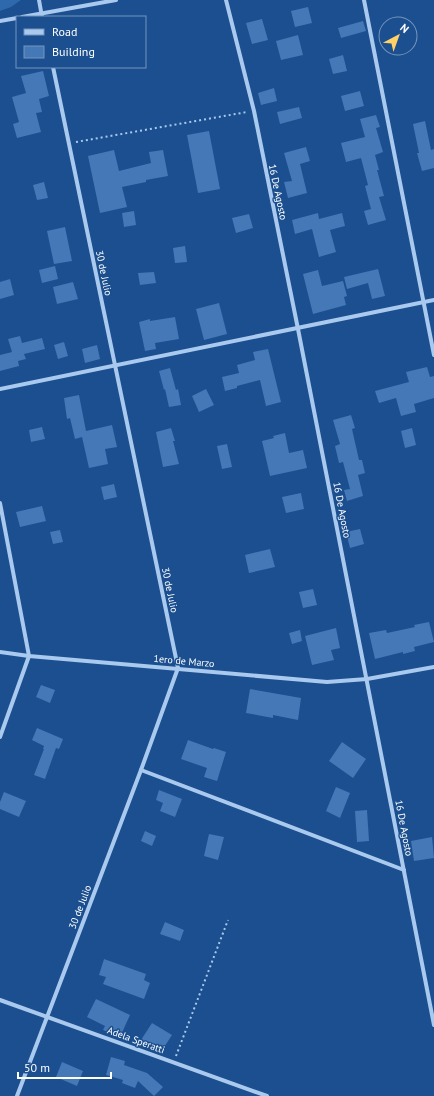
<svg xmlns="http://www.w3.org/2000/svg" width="434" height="1096" viewBox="0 0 434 1096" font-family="'PT Sans',sans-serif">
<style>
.green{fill:#2e69ad}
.building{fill:#4478b7}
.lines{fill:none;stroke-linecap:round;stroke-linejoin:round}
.path{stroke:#a9c9ee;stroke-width:2;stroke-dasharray:2 3;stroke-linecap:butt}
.street{stroke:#a9c9ee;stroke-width:4}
.labels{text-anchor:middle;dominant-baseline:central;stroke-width:3;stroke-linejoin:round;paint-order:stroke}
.street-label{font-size:10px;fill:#fff;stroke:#1b4f8f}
</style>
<rect width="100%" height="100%" fill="#1b4f8f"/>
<polygon class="green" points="0,0 21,0 11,7 0,11"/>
<g class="building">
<polygon points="308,7 312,23 295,27 291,11"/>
<polygon points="262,19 268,40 252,44 246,23"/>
<polygon points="363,21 366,31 341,38 338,28"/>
<polygon points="298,35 303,55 281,60 276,41"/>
<polygon points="343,55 347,71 333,74 329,59"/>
<polygon points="43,71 49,96 39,99 42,112 36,113 41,132 17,138 13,124 19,122 12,97 26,93 21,76"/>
<polygon points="274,88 277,101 261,105 258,93"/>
<polygon points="360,91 364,106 345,111 341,96"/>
<polygon points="299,107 302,118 280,124 277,112"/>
<polygon points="376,115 380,127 376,128 383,152 375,155 379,170 377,170 384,196 379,197 386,220 368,225 364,211 371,209 365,186 368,185 361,158 346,162 341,143 365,137 360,119"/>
<polygon points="425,121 431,150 434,149 434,168 422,171 417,153 419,153 413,124"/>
<polygon points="209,131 220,189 198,193 187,135"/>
<polygon points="306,147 310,161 300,164 307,193 288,198 284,182 292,181 284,153"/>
<polygon points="114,150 119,171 151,163 149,152 163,150 168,176 146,180 146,182 122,187 127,207 100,213 88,156"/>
<polygon points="44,182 48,198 37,200 33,185"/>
<polygon points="134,211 136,225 124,227 122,213"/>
<polygon points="318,213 319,219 342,213 345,226 330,230 336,252 319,257 312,229 295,234 292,220"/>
<polygon points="249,214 253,228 236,233 232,218"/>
<polygon points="65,227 72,261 54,264 47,231"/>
<polygon points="185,246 187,262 175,263 173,248"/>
<polygon points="55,266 58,279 42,283 39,270"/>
<polygon points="378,269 385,296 372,299 368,283 347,289 344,277"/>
<polygon points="318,270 322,286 343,281 347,296 344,297 346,305 313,314 303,274"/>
<polygon points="154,272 156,283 140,285 138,273"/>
<polygon points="10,279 14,295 0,299 0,282"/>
<polygon points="73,282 78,299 57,304 53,287"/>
<polygon points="219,303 227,334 204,340 196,309"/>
<polygon points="175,317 179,339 155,343 156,349 145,351 139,322 150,319 150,321"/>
<polygon points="20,336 22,343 42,338 45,349 24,354 26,359 18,361 19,366 0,371 0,355 12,352 8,339"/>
<polygon points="64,342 68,356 58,359 54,345"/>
<polygon points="97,345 100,359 85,363 82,349"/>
<polygon points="268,349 281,402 266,406 260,380 237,386 237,388 225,391 222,377 239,373 237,365 255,360 253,352"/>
<polygon points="427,367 430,377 434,376 434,398 414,404 416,412 401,416 396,398 379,403 375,391 409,382 406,372"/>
<polygon points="170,368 176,390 178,389 181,405 169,407 165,389 164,390 159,371"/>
<polygon points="206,389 214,405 199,412 192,396"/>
<polygon points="79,395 86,431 112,425 117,447 105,449 108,464 89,468 82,437 75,439 70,418 67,419 64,398"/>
<polygon points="351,415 355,428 352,429 359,460 362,460 365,473 358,475 363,496 347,501 344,490 350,489 343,462 339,463 335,446 340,444 333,420"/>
<polygon points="42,427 45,439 31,442 29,430"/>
<polygon points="171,428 175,441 173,441 179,464 163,467 156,432"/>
<polygon points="412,428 416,445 405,448 401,431"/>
<polygon points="285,433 289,453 303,450 307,468 270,476 262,441 274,438 273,436"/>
<polygon points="227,444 232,467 222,469 217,446"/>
<polygon points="114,484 117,497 104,500 101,487"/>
<polygon points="301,493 304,509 286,513 282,497"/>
<polygon points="42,506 46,521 20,527 16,512"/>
<polygon points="360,529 364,544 350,548 346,532"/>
<polygon points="60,530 63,542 53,544 50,532"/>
<polygon points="270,549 275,567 249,573 245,555"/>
<polygon points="313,589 317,605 303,608 299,592"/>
<polygon points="429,622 434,642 414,647 415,651 403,654 403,652 375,659 369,633 386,630 387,633 415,627 414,625"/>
<polygon points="336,628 340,648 331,650 334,660 312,665 305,636"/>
<polygon points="300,630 302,641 292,644 289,633"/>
<polygon points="41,685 55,690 50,703 36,697"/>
<polygon points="250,689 301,698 298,720 273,715 273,718 246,713"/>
<polygon points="37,728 63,739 59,749 56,748 45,779 34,775 44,749 43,749 44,746 32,740"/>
<polygon points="188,740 213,749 214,748 226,752 217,781 204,777 207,768 181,759"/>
<polygon points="342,742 366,759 353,778 329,761"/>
<polygon points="336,787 350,793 340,818 326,811"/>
<polygon points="159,790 182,799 175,817 160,811 163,803 156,800"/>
<polygon points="4,792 26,801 19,817 0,809 0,802"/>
<polygon points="367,810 369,841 357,842 355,811"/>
<polygon points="145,831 156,836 152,846 141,841"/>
<polygon points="209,834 224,837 218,860 204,856"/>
<polygon points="432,837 434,858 414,861 411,841"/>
<polygon points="165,922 184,930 180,941 160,934"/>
<polygon points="104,959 146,974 144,980 150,983 144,999 103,984 106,977 99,975"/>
<polygon points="96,999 130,1015 120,1037 103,1030 105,1026 87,1017"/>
<polygon points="152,1023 172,1035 161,1052 141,1040"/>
<polygon points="111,1057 125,1061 124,1065 147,1073 163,1087 154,1096 138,1081 135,1088 122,1083 123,1080 106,1075"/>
<polygon points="62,1062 83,1071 77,1086 56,1077"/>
</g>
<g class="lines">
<g class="path">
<polyline points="76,142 247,112"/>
<polyline points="176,1056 228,920"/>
</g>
<g class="street">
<polyline points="39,0 42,17"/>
<polyline points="226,0 254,111 298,329 434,1025"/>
<polyline points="364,0 434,355"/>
<polyline points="22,17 116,0"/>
<polyline points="0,21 17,18"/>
<polyline points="0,389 434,300"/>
<polyline points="0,503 29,656 0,737"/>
<polyline points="0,652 29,656 327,682 367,679 434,667"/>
<polyline points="141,770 404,870"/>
<polyline points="0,1000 267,1096"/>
<polyline points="17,1096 141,770 178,668 53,67"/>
</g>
</g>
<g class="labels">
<g class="street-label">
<text transform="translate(278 192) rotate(78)">16 De Agosto</text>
<text transform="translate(104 273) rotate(78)">30 de Julio</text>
<text transform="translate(342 510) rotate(79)">16 De Agosto</text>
<text transform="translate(170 590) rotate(78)">30 de Julio</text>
<text transform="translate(184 661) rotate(5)">1ero de Marzo</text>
<text transform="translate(404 828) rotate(79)">16 De Agosto</text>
<text transform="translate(80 907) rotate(-69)">30 de Julio</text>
<text transform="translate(136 1040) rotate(20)">Adela Speratti</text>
</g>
</g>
<rect x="16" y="16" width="130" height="52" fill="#1b4f8f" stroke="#7695bc"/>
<rect x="24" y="29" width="20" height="6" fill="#a9c9ee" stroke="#7695bc"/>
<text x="52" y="36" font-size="12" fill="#ffffff">Road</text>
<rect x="24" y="46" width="20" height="12" fill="#4478b7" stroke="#7695bc"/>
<text x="52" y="56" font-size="12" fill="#ffffff">Building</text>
<g transform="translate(398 36) rotate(41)"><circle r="19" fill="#1b4f8f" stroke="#7695bc"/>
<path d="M0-3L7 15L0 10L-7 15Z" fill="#ffd166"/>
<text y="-6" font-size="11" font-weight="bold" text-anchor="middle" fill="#ffffff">N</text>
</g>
<path d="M18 1072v6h93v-6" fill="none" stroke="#ffffff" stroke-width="2"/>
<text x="24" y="1072" font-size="12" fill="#ffffff" stroke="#1b4f8f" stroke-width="3" paint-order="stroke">50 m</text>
</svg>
